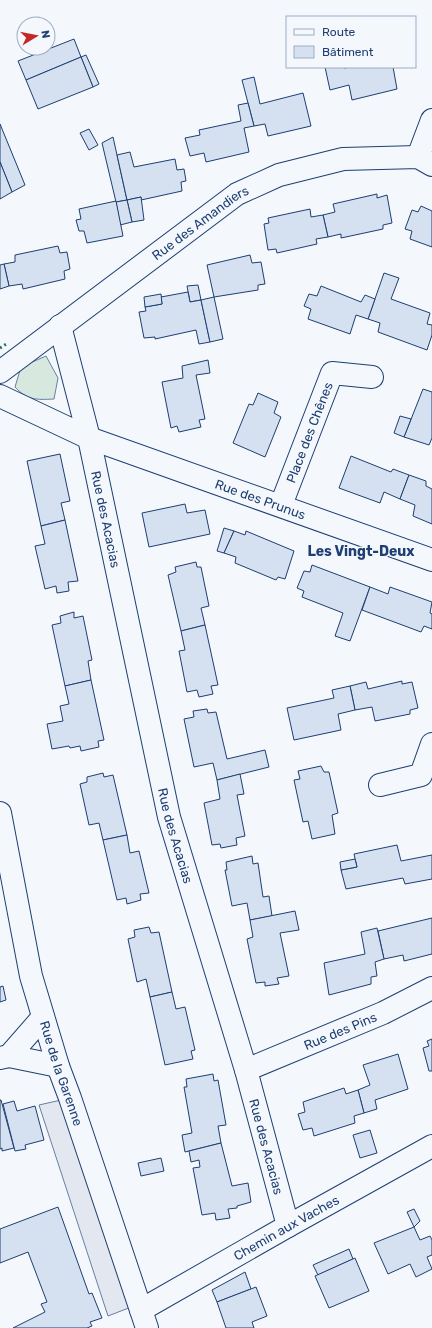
<svg xmlns="http://www.w3.org/2000/svg" width="432" height="1328" viewBox="0 0 432 1328" font-family="Rubik,sans-serif">
<style>
.green{fill:#d7e8df;stroke:#687fa3}
.parking{fill:#e3e8f0;stroke:#687fa3}
.building{fill:#d5e0f0;stroke:#1d3f73}
.lines{fill:none;stroke-linecap:round;stroke-linejoin:round}
.minor-casing{stroke:#1d3f73;stroke-width:24}
.minor{stroke:#f4f7fb;stroke-width:22}
.hedge{stroke:#2c6c60;stroke-width:3;stroke-dasharray:2 3;stroke-linecap:butt}
.labels{text-anchor:middle;dominant-baseline:central;stroke-width:3;stroke-linejoin:round;paint-order:stroke}
.street-label{font-size:13px;fill:#1d3f73;stroke:#f4f7fb}
.neighbourhood-label{font-size:14px;font-weight:bold;fill:#1d3f73;stroke:#f4f7fb}
</style>
<rect width="100%" height="100%" fill="#f4f7fb"/>
<path class="green" d="M46,356L58,378L54,399C36,400 27,400 15,387L21,367Z"/>
<polygon class="parking" points="70,1098 139,1304 108,1316 39,1105"/>
<g class="building">
<polygon points="74,39 81,57 26,80 18,61"/>
<polygon points="86,55 99,84 93,87 81,57"/>
<polygon points="81,57 93,87 38,109 26,80"/>
<polygon points="325,67 344,67 344,68 350,67 393,67 397,89 352,100 349,85 330,90"/>
<polygon points="254,77 260,104 303,93 311,126 268,136 265,124 254,126 242,80"/>
<polygon points="248,103 254,126 244,128 249,152 206,162 204,153 190,156 185,138 200,135 199,130 241,121 238,105"/>
<polygon points="0,124 25,185 12,192 0,162"/>
<polygon points="89,129 98,145 89,150 80,133"/>
<polygon points="113,137 127,200 116,202 102,143"/>
<polygon points="130,152 134,167 175,159 177,170 184,169 186,181 181,182 182,191 141,200 141,197 127,200 117,155"/>
<polygon points="0,162 12,192 0,199"/>
<polygon points="377,194 377,198 387,195 392,223 383,225 383,229 341,238 341,234 328,237 323,215 335,212 333,204"/>
<polygon points="141,197 144,220 132,222 127,200"/>
<polygon points="127,200 132,222 120,225 116,202"/>
<polygon points="116,201 123,236 87,243 84,231 79,231 76,220 81,219 79,209"/>
<polygon points="421,206 432,211 432,247 410,239 412,231 405,229 412,210 418,212"/>
<polygon points="310,209 311,217 323,215 328,237 316,239 317,244 277,253 276,249 268,250 264,224 269,223 268,218"/>
<polygon points="58,246 60,253 67,252 70,269 64,271 65,279 23,289 22,284 9,286 4,264 15,262 15,255"/>
<polygon points="250,255 252,263 261,262 265,284 258,285 258,290 214,297 207,265"/>
<polygon points="4,264 9,286 0,289 0,265"/>
<polygon points="384,273 399,278 391,299 430,313 427,324 432,325 432,335 427,350 378,332 380,323 368,319"/>
<polygon points="198,285 201,300 190,302 187,286"/>
<polygon points="321,286 361,302 365,295 375,299 368,319 356,315 350,334 308,319 311,309 304,306 309,294 317,296"/>
<polygon points="188,292 190,302 201,300 210,342 199,344 196,330 155,339 155,337 144,338 139,312 146,311 145,307 162,304 161,297"/>
<polygon points="161,294 162,304 145,307 144,297"/>
<polygon points="214,297 223,339 210,342 201,300"/>
<polygon points="208,360 210,373 196,375 205,419 199,420 201,427 179,432 177,426 171,428 162,382 183,378 182,366"/>
<polygon points="423,389 432,392 432,438 429,445 404,437"/>
<polygon points="258,393 278,402 274,413 281,417 265,457 233,443 249,404 253,405"/>
<polygon points="400,416 411,419 404,437 394,433"/>
<polygon points="60,454 70,501 61,503 65,520 41,526 27,461"/>
<polygon points="351,456 391,472 393,469 409,475 400,499 384,492 380,503 339,488"/>
<polygon points="409,475 426,481 426,486 432,489 432,524 413,516 415,505 400,499"/>
<polygon points="185,504 187,513 205,510 210,534 149,547 142,513"/>
<polygon points="65,520 78,581 68,582 69,591 57,593 56,586 45,589 35,546 45,544 41,526"/>
<polygon points="224,528 234,531 224,553 217,551"/>
<polygon points="234,531 245,535 246,531 294,551 285,579 278,577 276,580 235,563 236,557 224,553"/>
<polygon points="196,562 197,567 201,567 209,606 201,608 205,625 181,631 168,575 176,572 175,567"/>
<polygon points="312,565 370,587 350,641 335,636 343,613 302,597 304,591 297,588 304,571 310,572"/>
<polygon points="370,587 388,594 390,587 432,602 430,613 432,614 432,629 424,626 421,632 362,610"/>
<polygon points="74,612 74,618 83,616 92,660 88,661 91,680 65,686 52,625 61,623 60,616"/>
<polygon points="205,625 218,685 211,686 213,694 199,697 197,690 187,692 179,651 185,650 181,631"/>
<polygon points="91,680 104,740 98,741 99,747 81,751 80,746 70,748 69,746 52,749 47,724 63,721 60,706 69,704 65,686"/>
<polygon points="402,681 402,684 412,682 418,708 410,710 410,714 375,721 372,707 355,710 350,686 366,682 368,689"/>
<polygon points="350,686 355,710 338,714 341,730 294,740 287,708 334,698 332,690"/>
<polygon points="207,709 208,713 216,712 227,759 265,750 269,767 217,780 213,763 194,767 184,719 194,717 193,711"/>
<polygon points="321,766 324,772 329,772 338,813 332,815 335,834 312,839 308,821 303,822 294,780 300,779 298,771"/>
<polygon points="103,773 104,777 113,775 127,835 103,840 99,823 89,825 80,784 87,782 87,777"/>
<polygon points="240,774 244,794 237,795 245,836 236,838 237,845 221,848 220,844 212,845 204,803 220,799 217,780"/>
<polygon points="127,835 130,853 139,851 149,893 140,894 141,900 127,904 126,898 117,900 103,840"/>
<polygon points="397,845 401,861 432,855 432,879 405,884 403,878 346,889 341,870 357,867 354,854"/>
<polygon points="252,856 253,864 258,863 263,897 269,896 272,916 250,920 247,903 232,906 225,870 227,870 226,862"/>
<polygon points="355,859 357,867 341,870 340,862"/>
<polygon points="295,911 299,930 280,933 289,976 277,978 279,984 265,986 265,982 256,983 247,939 253,937 250,920"/>
<polygon points="432,918 432,954 404,961 403,955 384,959 378,931"/>
<polygon points="149,927 151,933 159,932 172,992 150,997 146,979 137,982 128,939 135,937 134,930"/>
<polygon points="377,928 384,959 375,962 377,976 371,977 371,984 329,995 324,963 365,954 361,932"/>
<polygon points="3,986 6,1000 0,1002 0,987"/>
<polygon points="172,992 176,1009 185,1007 195,1050 191,1051 193,1059 165,1065 150,997"/>
<polygon points="432,1039 432,1071 429,1071 423,1048 429,1046 427,1041"/>
<polygon points="398,1054 408,1089 375,1100 377,1109 364,1113 358,1090 370,1085 363,1065"/>
<polygon points="213,1074 214,1081 218,1080 226,1125 218,1126 221,1143 185,1152 182,1135 192,1133 184,1087 187,1087 186,1079"/>
<polygon points="344,1088 346,1094 358,1090 364,1113 354,1116 355,1123 314,1136 312,1128 303,1130 298,1114 305,1112 303,1102"/>
<polygon points="0,1100 1,1100 14,1148 2,1151 2,1148 0,1149"/>
<polygon points="14,1101 17,1111 35,1106 44,1140 25,1145 26,1149 15,1151 3,1104"/>
<polygon points="370,1130 377,1153 360,1158 353,1135"/>
<polygon points="221,1143 232,1186 248,1183 251,1202 237,1206 237,1208 228,1209 230,1218 216,1220 215,1213 202,1215 193,1168 200,1167 199,1160 191,1162 189,1151"/>
<polygon points="161,1158 164,1171 141,1176 138,1163"/>
<polygon points="58,1207 89,1294 92,1293 102,1318 90,1322 92,1326 87,1328 13,1328 45,1312 41,1304 47,1302 28,1252 0,1263 0,1229"/>
<polygon points="414,1209 420,1221 414,1227 407,1212"/>
<polygon points="414,1227 420,1240 430,1236 432,1240 432,1255 427,1257 432,1269 416,1277 410,1264 388,1274 374,1243"/>
<polygon points="349,1249 353,1259 318,1275 313,1265"/>
<polygon points="355,1258 369,1291 329,1308 315,1276"/>
<polygon points="245,1272 251,1289 217,1302 212,1290"/>
<polygon points="256,1287 267,1316 252,1322 254,1328 226,1328 217,1302"/>
</g>
<g class="lines">
<defs>
<g id="minor">
<polyline points="418,157 432,120"/>
<path id="s1" d="M0,372L237,194L279,175L343,159L418,157L432,165"/>
<polyline points="0,396 89,438 60,326"/>
<path id="s2" d="M89,438L169,817L246,1070L288,1226"/>
<path id="s3" d="M89,438L432,560"/>
<path id="s4" d="M281,505L332,373L372,377"/>
<polyline points="380,785 421,775 432,744"/>
<path id="s5" d="M0,813L31,976L58,1066L70,1098L147,1328"/>
<polyline points="9,1056 43,1017"/>
<polyline points="0,1058 9,1056 58,1066"/>
<path id="s6" d="M246,1070L383,1013L432,988"/>
<path id="s7" d="M141,1310L288,1226L432,1146"/>
</g>
</defs>
<use href="#minor" class="minor-casing"/>
<use href="#minor" class="minor"/>
<polyline class="hedge" points="0,348 8,343"/>
</g>
<g class="labels">
<g class="street-label">
<text stroke="none"><textPath href="#s1" startOffset="250">Rue des Amandiers</textPath></text>
<text stroke="none"><textPath href="#s4" startOffset="78">Place des Chênes</textPath></text>
<text stroke="none"><textPath href="#s3" startOffset="182">Rue des Prunus</textPath></text>
<text stroke="none"><textPath href="#s2" startOffset="83">Rue des Acacias</textPath></text>
<text stroke="none"><textPath href="#s2" startOffset="407">Rue des Acacias</textPath></text>
<text stroke="none"><textPath href="#s6" startOffset="102">Rue des Pins</textPath></text>
<text stroke="none"><textPath href="#s5" startOffset="268">Rue de la Garenne</textPath></text>
<text stroke="none"><textPath href="#s2" startOffset="731">Rue des Acacias</textPath></text>
<text stroke="none"><textPath href="#s7" startOffset="167">Chemin aux Vaches</textPath></text>
</g>
<g class="neighbourhood-label">
<text x="361" y="551">Les Vingt-Deux</text>
</g>
</g>
<rect x="286" y="16" width="130" height="52" fill="#f4f7fb" stroke="#9eadc5"/>
<rect x="294" y="29" width="20" height="6" fill="#f4f7fb" stroke="#9eadc5"/>
<text x="322" y="36" font-size="12" fill="#1d3f73">Route</text>
<rect x="294" y="46" width="20" height="12" fill="#d5e0f0" stroke="#9eadc5"/>
<text x="322" y="56" font-size="12" fill="#1d3f73">Bâtiment</text>
<g transform="translate(36 36) rotate(80)"><circle r="19" fill="#f4f7fb" stroke="#9eadc5"/>
<path d="M0-3L7 15L0 10L-7 15Z" fill="#c62828"/>
<text y="-6" font-size="11" font-weight="bold" text-anchor="middle" fill="#1d3f73">N</text>
</g>
</svg>
